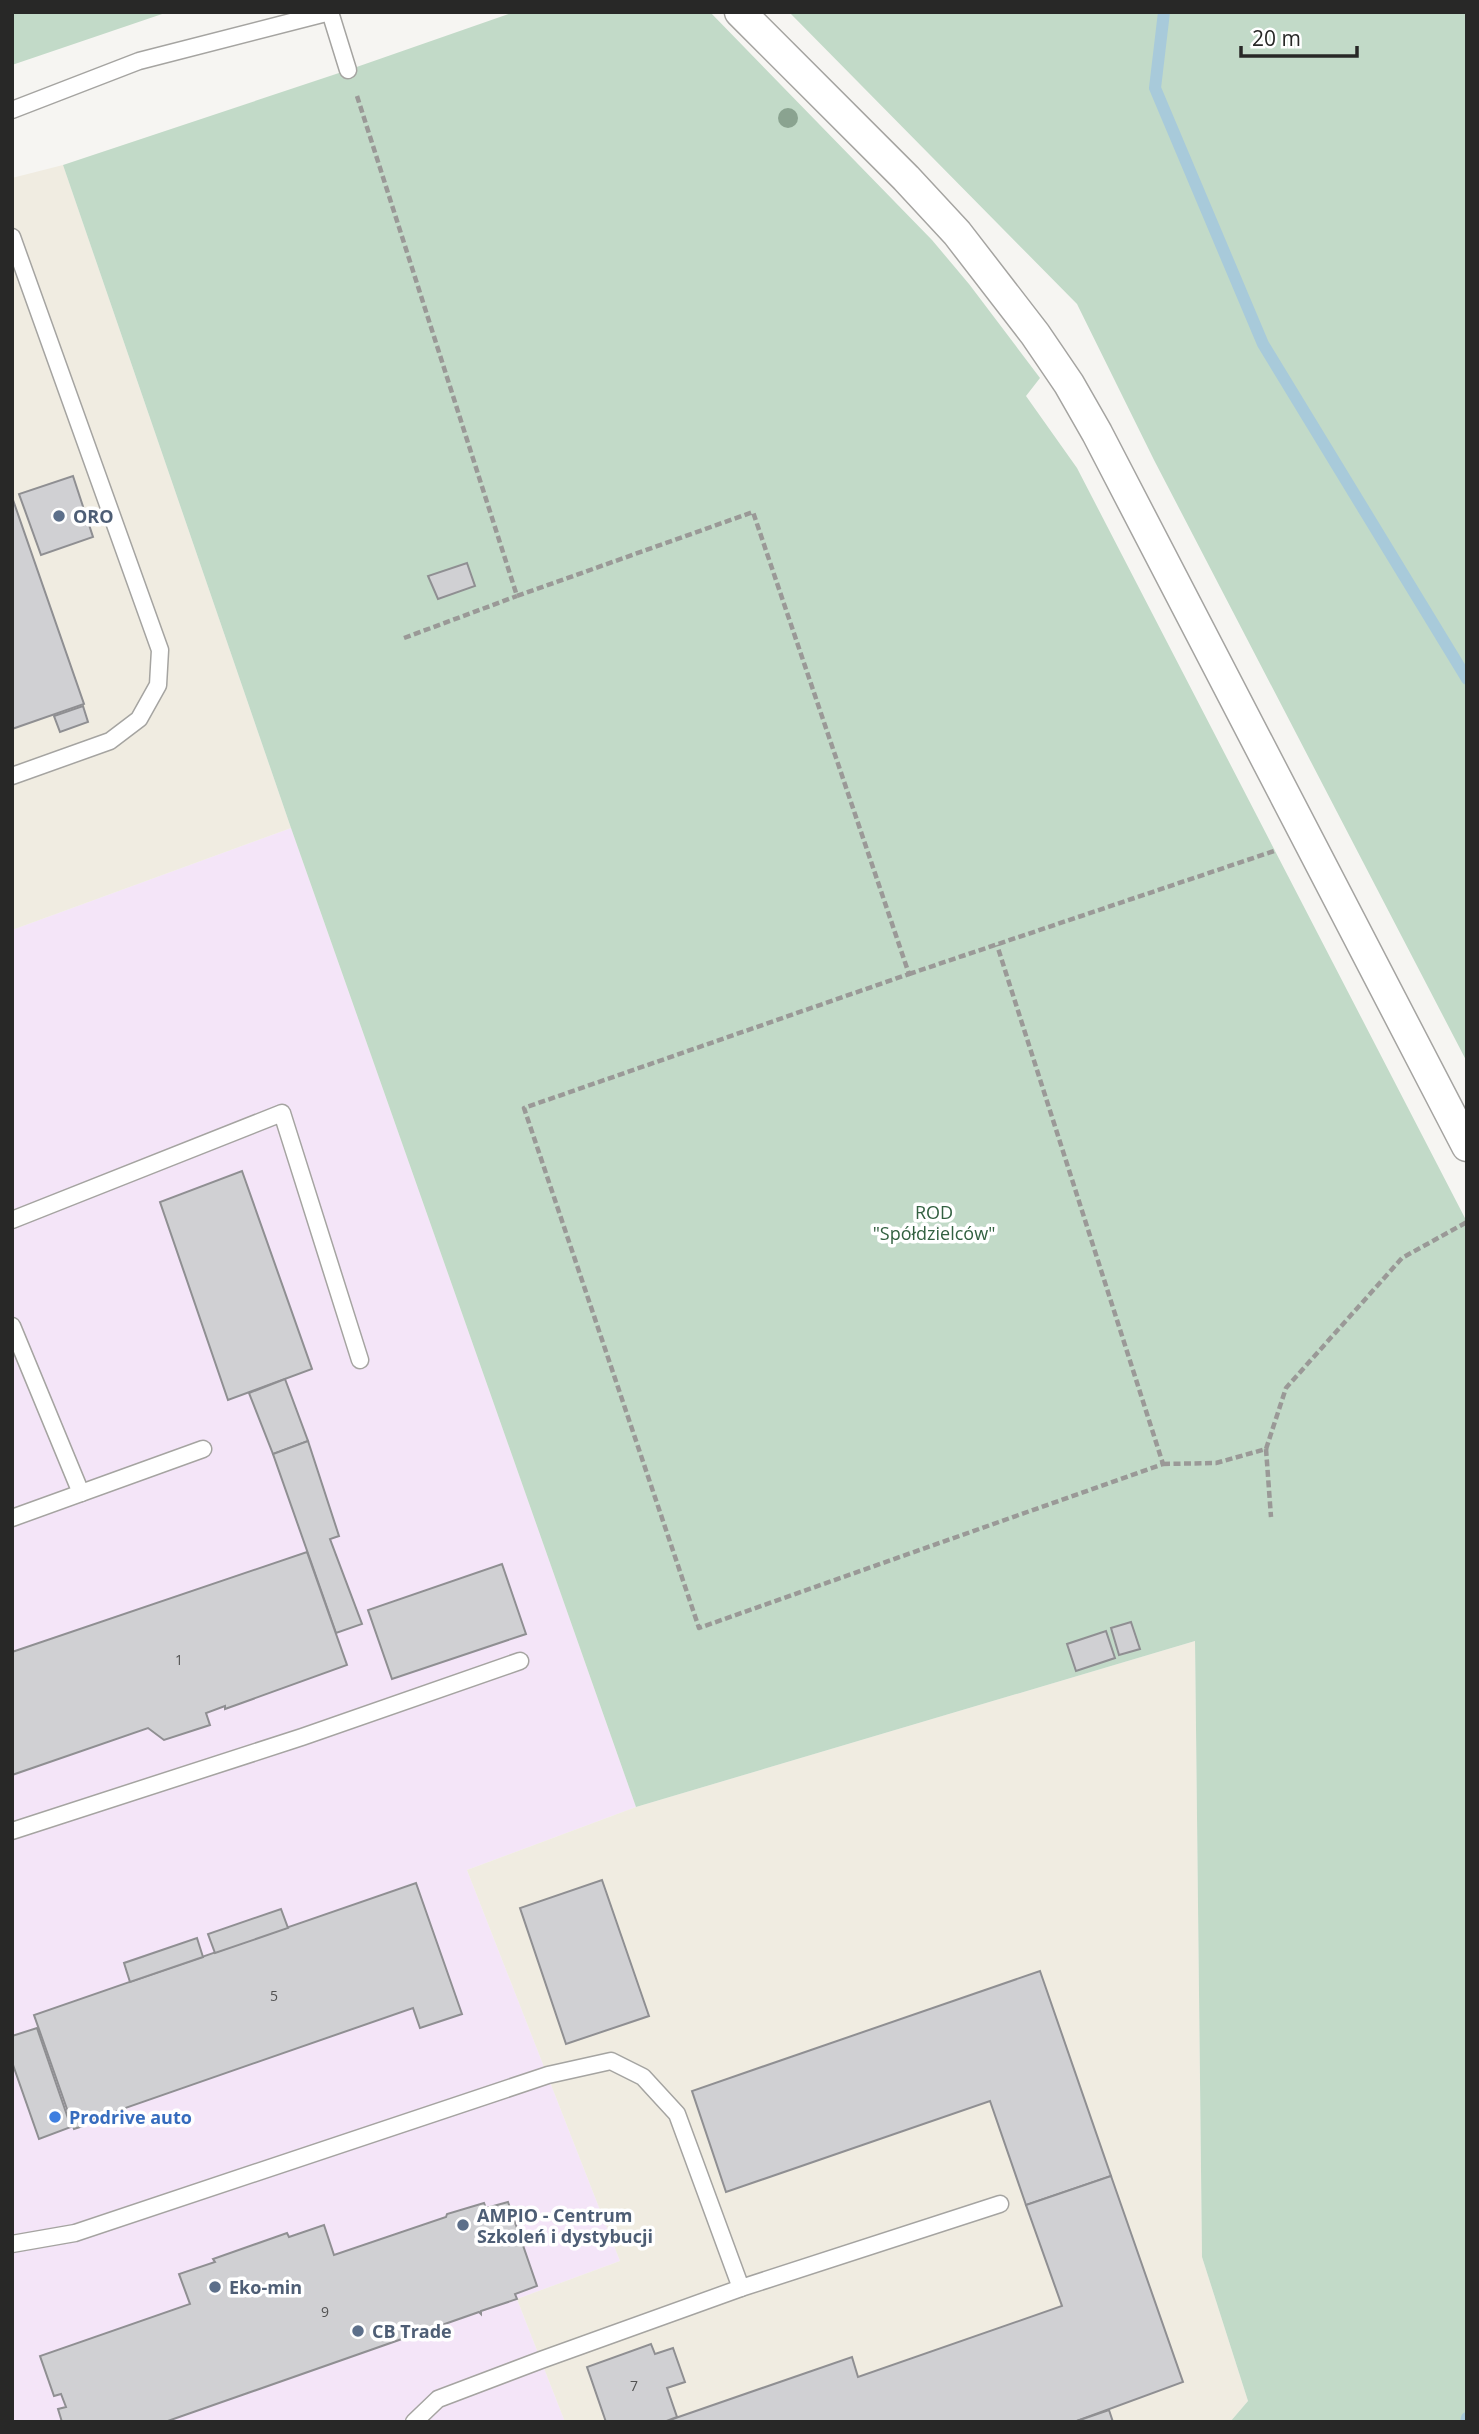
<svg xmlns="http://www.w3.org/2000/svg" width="1479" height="2434" viewBox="0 0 1479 2434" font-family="'Open Sans',sans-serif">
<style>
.commercial{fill:#f4e5f8}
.built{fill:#f0ece1}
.green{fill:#c2dac8}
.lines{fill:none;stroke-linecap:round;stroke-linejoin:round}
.stream{stroke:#a8cada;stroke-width:12}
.building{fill:#d0d0d3;stroke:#8f8f92;stroke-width:2}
.service-casing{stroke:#a5a4a1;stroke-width:19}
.minor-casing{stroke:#a5a4a1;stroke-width:33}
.path{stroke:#9a9997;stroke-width:4.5;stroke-dasharray:7 3.5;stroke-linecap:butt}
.service{stroke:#fff;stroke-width:16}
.minor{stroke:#fff;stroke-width:30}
.tree{fill:#8aa390}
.service-dot{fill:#5c6f8a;stroke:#fff;stroke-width:2.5}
.shop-dot{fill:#3f7fe0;stroke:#fff;stroke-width:2.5}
.labels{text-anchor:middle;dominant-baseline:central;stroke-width:7;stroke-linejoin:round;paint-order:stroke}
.number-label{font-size:14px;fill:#525252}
.service-label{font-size:18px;font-weight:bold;fill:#4e5e75;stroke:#fff;text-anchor:start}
.park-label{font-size:18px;fill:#326040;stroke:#fff}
.shop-label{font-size:18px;font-weight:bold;fill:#366cbe;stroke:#fff;text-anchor:start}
</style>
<rect width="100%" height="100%" fill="#f6f5f2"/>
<polygon class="commercial" points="291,828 636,1807 467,1870 620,2261 517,2299 565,2422 12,2422 12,930"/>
<g class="built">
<polygon points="63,165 291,828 12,930 12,178"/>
<polygon points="1195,1641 1202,2257 1248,2401 1230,2422 565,2422 517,2299 620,2261 467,1870 636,1807"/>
</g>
<g class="green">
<polygon points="12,12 168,12 12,65"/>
<polygon points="514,12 710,12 932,240 969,284 1040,378 1026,396 1077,468 1467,1222 1467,2422 1230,2422 1248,2401 1202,2257 1195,1641 636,1807 291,828 63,165 348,70"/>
<polygon points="789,12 1467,12 1467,1062 1154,460 1077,304"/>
</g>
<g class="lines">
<g class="stream">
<polyline points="1164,12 1155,88 1263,344 1467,679"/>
<polyline points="1466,2422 1467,2418"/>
</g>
</g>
<g class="building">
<polygon points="73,476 93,537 41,555 19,494"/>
<polygon points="12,497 84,704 12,729"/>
<polygon points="467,563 475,586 438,599 428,576"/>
<polygon points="83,706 88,722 60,732 54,716"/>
<polygon points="242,1171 312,1369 228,1400 160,1202"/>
<polygon points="285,1379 308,1441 273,1454 249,1393"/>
<polygon points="308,1441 339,1536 330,1539 362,1624 336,1633 273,1454"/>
<polygon points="307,1552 347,1665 225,1709 225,1706 206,1713 210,1725 164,1740 148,1728 12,1775 12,1652"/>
<polygon points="502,1564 526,1634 392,1679 368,1610"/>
<polygon points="1131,1622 1140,1649 1119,1655 1111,1628"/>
<polygon points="1106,1631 1115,1658 1076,1671 1067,1644"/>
<polygon points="602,1880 649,2016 566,2044 520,1908"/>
<polygon points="416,1883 462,2014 420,2028 413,2008 82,2123 83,2126 74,2129 34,2015"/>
<polygon points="281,1909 288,1928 215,1953 208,1934"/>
<polygon points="197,1938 203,1957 130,1982 124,1963"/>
<polygon points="1040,1971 1111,2176 1026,2205 990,2101 726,2192 692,2091"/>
<polygon points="37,2028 71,2127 39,2139 12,2062 12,2036"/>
<polygon points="1111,2176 1183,2382 1074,2422 664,2422 852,2357 858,2377 1062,2306 1026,2205"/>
<polygon points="508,2202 537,2286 515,2294 517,2299 481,2311 481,2314 479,2312 165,2422 62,2422 58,2409 66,2407 61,2394 54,2396 40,2356 190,2304 179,2274 215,2262 213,2259 287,2233 289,2237 324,2225 334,2255 446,2217 447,2214 484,2203 486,2208"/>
<polygon points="651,2344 655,2354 673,2348 685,2382 667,2388 677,2417 664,2422 606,2422 587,2367"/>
<polygon points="1109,2410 1113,2422 1074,2422"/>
</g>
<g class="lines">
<defs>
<g id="service">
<polyline points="330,12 348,70"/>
<polyline points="12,110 139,61 330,12"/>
<polyline points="12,237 160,650 158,685 139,719 110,741 12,776"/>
<polyline points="12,1220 282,1113 360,1360"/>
<polyline points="12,1326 81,1493"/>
<polyline points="12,1518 203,1449"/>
<polyline points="12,1831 302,1737 520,1661"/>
<polyline points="12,2244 75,2233 548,2075 611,2061 643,2077 677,2114 741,2288 541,2360 438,2399 414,2422"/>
<polyline points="741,2288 1000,2204"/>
</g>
<polyline id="minor" points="740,12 906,178 957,233 1035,334 1069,384 1097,433 1467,1146"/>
</defs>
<use href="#service" class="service-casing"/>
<use href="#minor" class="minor-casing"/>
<g class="path">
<polyline points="357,96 517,596 753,512 909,974 524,1108 699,1628 1163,1464 997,945"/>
<polyline points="404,638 517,596"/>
<polyline points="909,974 1277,850"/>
<polyline points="1266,1449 1271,1517"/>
<polyline points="1163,1464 1216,1463 1266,1449 1286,1388 1402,1258 1467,1222"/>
</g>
<use href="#service" class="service"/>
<use href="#minor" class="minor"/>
</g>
<circle class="tree" cx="788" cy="118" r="10"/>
<g class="service-dot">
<circle cx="59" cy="516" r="7"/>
<circle cx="463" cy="2225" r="7"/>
<circle cx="215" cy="2287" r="7"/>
<circle cx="358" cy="2331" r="7"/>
</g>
<circle class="shop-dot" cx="55" cy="2117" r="7"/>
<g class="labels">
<g class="number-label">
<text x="179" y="1659">1</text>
<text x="274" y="1995">5</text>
<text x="325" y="2311">9</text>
<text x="634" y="2385">7</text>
</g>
<g class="service-label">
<text x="73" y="516">ORO</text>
<text x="477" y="2215">AMPIO - Centrum<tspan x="477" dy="21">Szkoleń i dystybucji</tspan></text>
<text x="229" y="2287">Eko-min</text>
<text x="372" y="2331">CB Trade</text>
</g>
<g class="park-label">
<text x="934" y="1212">ROD<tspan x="934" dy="21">"Spółdzielców"</tspan></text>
</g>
<g class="shop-label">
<text x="69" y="2117">Prodrive auto</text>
</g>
</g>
<rect width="1479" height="2434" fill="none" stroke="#282827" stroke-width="28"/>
<path d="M1241 46v10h116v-10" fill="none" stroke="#282827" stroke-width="3.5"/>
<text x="1252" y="46" font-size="21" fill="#282827" stroke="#ffffff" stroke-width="5" paint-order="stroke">20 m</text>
</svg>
